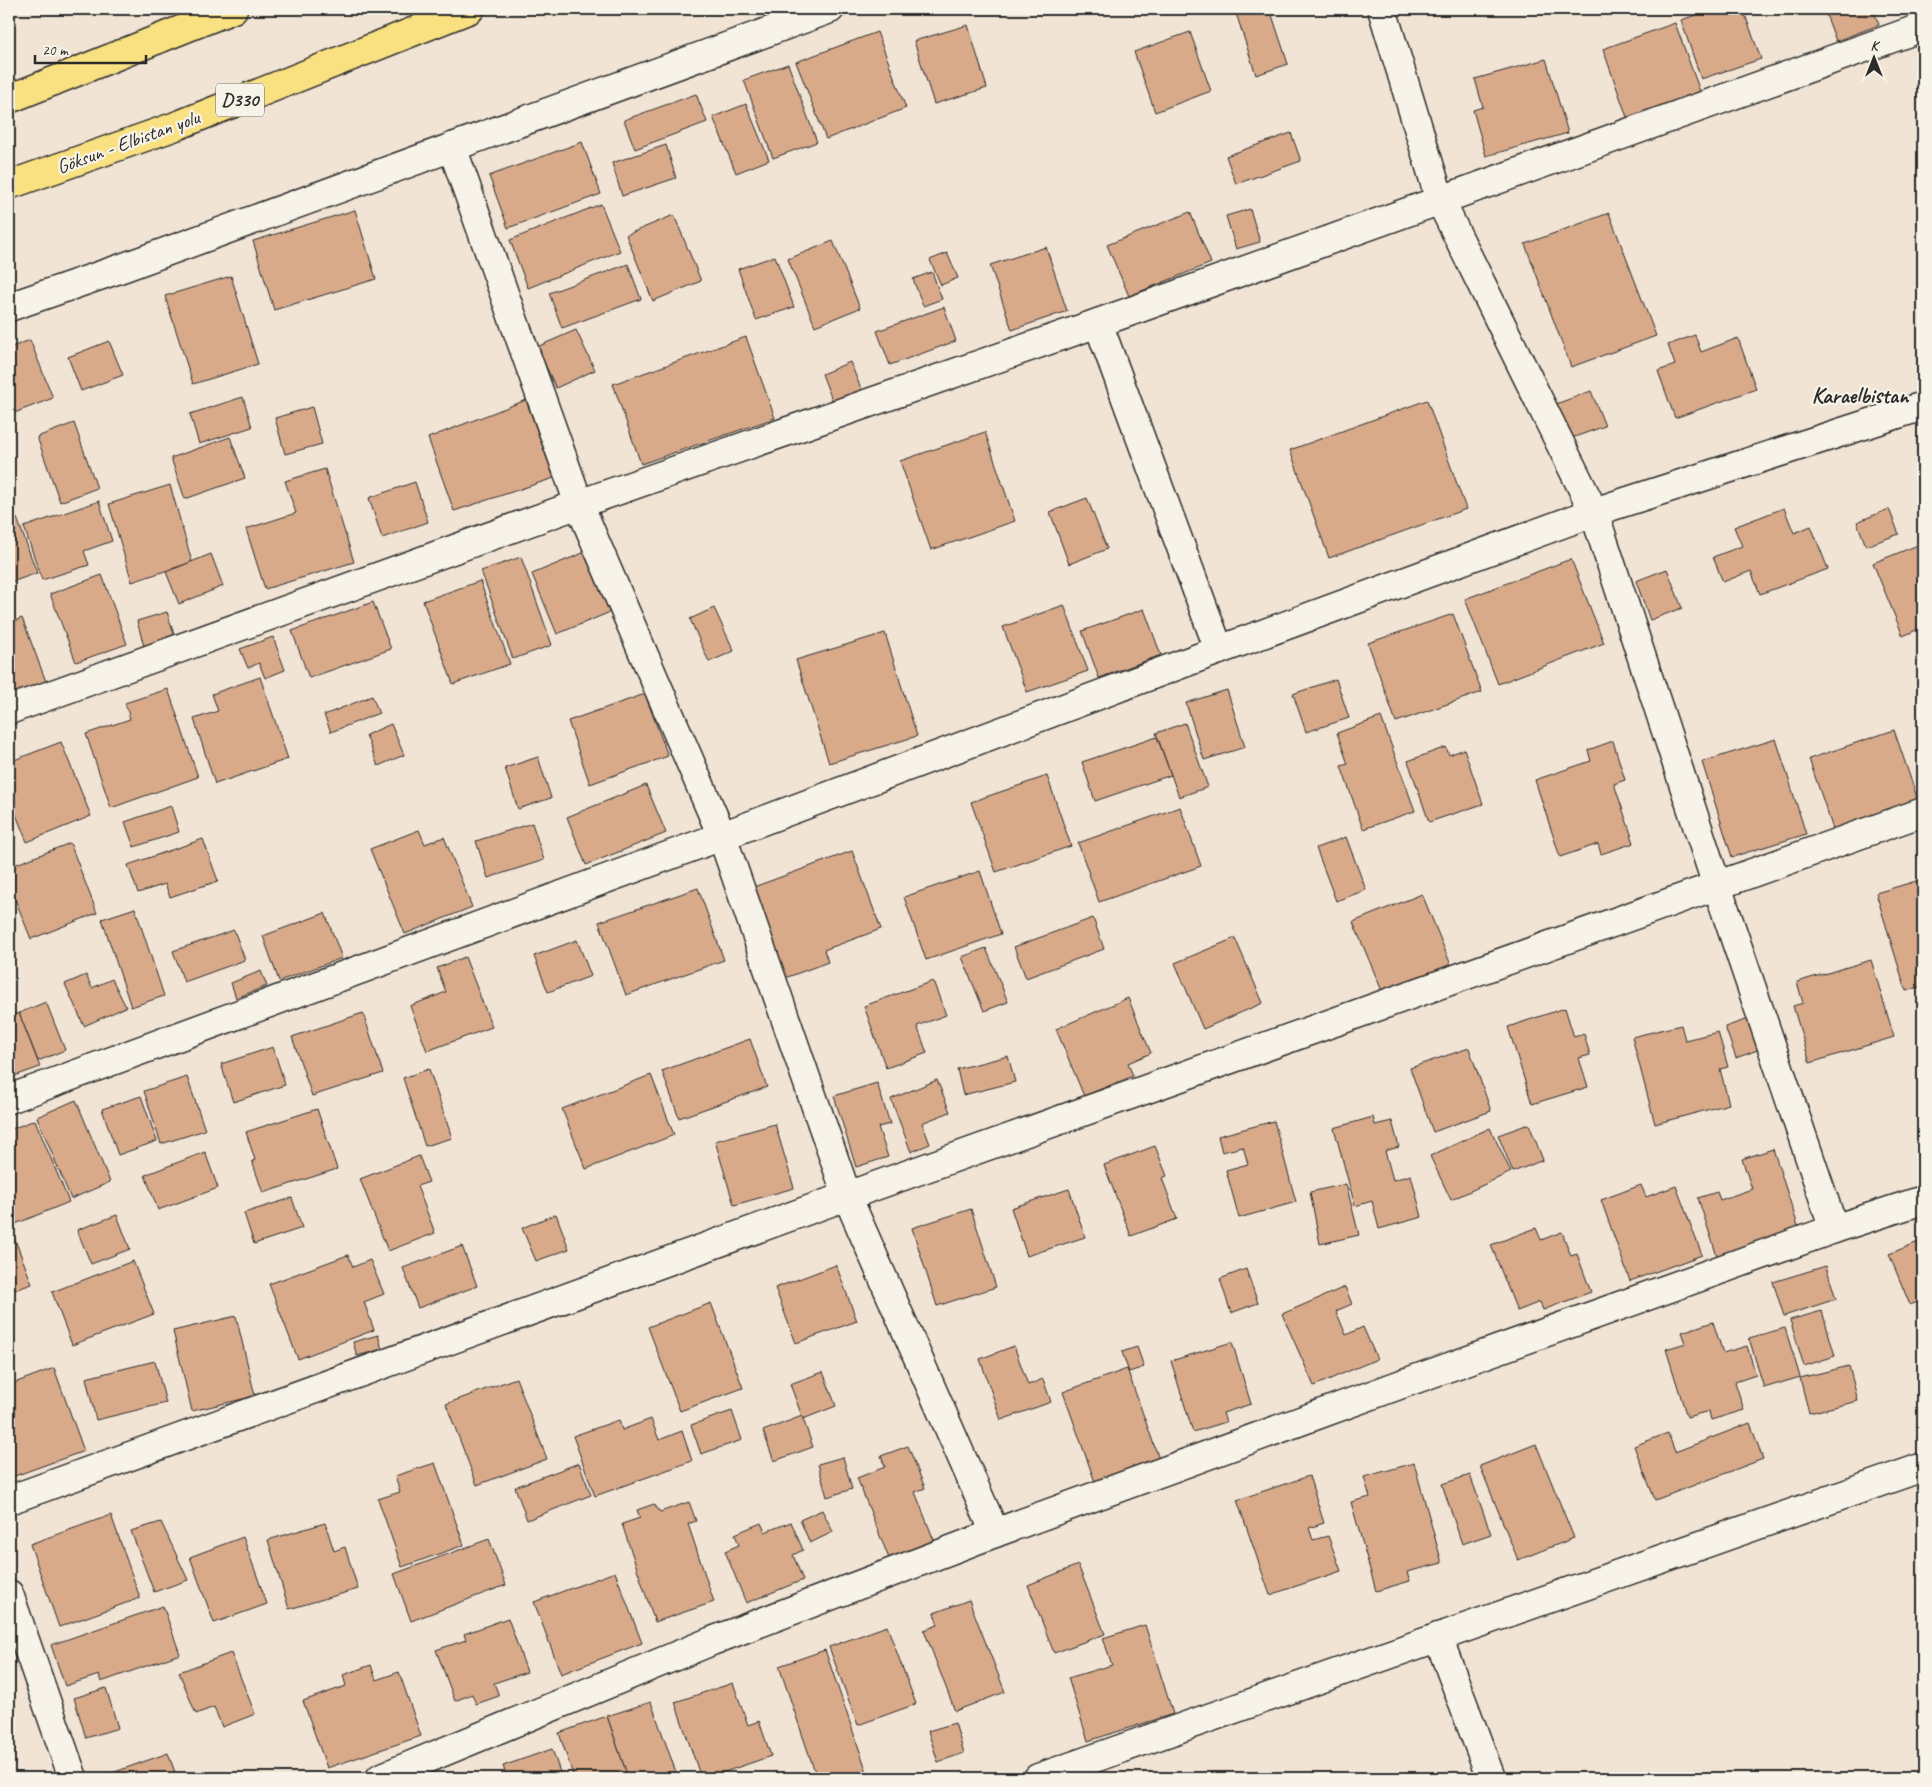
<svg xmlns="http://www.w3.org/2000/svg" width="1932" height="1787" viewBox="0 0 1932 1787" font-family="Caveat,sans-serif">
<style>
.building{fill:#d9aa8a;stroke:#2b2b2b}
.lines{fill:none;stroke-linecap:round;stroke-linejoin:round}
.minor-casing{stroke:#2b2b2b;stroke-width:31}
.trunk-casing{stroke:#2b2b2b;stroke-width:31}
.minor{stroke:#f7f3e8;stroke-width:28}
.trunk{stroke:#f9e181;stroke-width:28}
.labels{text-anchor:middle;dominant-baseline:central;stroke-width:4.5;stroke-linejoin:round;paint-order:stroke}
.shield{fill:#f7f3e8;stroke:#686764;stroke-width:1}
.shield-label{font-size:19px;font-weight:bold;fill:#2b2b2b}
.street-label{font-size:20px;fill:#2b2b2b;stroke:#f7f3e8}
.quarter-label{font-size:22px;font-weight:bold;fill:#2b2b2b;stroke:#f7f3e8}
</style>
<rect width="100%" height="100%" fill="#f1e4d5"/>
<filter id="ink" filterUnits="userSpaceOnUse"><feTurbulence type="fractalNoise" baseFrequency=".02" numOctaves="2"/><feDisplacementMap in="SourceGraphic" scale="10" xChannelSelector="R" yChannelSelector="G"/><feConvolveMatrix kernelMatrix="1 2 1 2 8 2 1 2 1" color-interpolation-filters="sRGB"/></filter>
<g filter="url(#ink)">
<g class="building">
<polygon points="1238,9 1270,9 1288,64 1256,75 1235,10"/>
<polygon points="1714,9 1743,9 1761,59 1701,79 1681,20"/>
<polygon points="1782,9 1801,9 1784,15"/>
<polygon points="1824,9 1873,9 1879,25 1836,41"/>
<polygon points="1675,23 1701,94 1628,120 1603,49"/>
<polygon points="968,25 987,88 934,104 914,41"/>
<polygon points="877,32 906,108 826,139 796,62"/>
<polygon points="1190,32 1211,91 1155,112 1134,52"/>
<polygon points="1546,59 1568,133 1486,156 1473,110 1483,107 1475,79"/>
<polygon points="788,64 817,142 773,158 744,80"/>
<polygon points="696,94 707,122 635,149 624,120"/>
<polygon points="746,104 769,160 736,173 713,117"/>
<polygon points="1291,133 1301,161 1236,184 1226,156"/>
<polygon points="582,142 601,194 508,228 489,176"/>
<polygon points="666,145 676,178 622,196 612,163"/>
<polygon points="601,204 620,251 528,288 510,240"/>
<polygon points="1250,209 1260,242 1236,249 1226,216"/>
<polygon points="355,210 376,279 274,310 253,241"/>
<polygon points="1190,212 1211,263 1129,296 1107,245"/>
<polygon points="1609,213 1656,336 1571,367 1525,244"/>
<polygon points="674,215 701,281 653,301 626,235"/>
<polygon points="833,241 860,308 815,326 788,259"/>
<polygon points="1046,247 1067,311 1012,330 990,265"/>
<polygon points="947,253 958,278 941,285 930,260"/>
<polygon points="775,256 794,307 756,320 738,269"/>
<polygon points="628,264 641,299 562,328 549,293"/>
<polygon points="932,272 942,299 923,306 913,279"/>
<polygon points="231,276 258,364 193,384 165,296"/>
<polygon points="944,307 956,341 890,365 877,331"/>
<polygon points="576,330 595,370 556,388 537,347"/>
<polygon points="1695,335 1701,352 1738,338 1756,389 1675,418 1658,371 1675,365 1668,345"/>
<polygon points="746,337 775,418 641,464 613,384"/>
<polygon points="30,340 53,398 9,415 9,348"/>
<polygon points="109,341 123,375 81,391 68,357"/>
<polygon points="850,362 865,398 836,410 822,374"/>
<polygon points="1591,391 1605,426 1569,439 1556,404"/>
<polygon points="243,397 252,427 199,444 190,414"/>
<polygon points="526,400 554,478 454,511 428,438"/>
<polygon points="1427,400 1466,509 1329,558 1290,450"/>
<polygon points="312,407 322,444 285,454 275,418"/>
<polygon points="74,423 97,488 60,502 37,437"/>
<polygon points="985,432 1015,521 931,550 900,461"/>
<polygon points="230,437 245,478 185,499 171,458"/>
<polygon points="325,469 354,562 265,589 246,529 296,513 285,481"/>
<polygon points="415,482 428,522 382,538 369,498"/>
<polygon points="170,485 192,562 132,582 109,504"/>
<polygon points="1087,498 1107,549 1069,564 1050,512"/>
<polygon points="99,501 112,541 84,551 89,565 42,580 24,527"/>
<polygon points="1784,508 1794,533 1811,526 1828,569 1760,594 1751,571 1723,582 1713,557 1742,546 1734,527"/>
<polygon points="1889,509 1899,534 1866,546 1857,522"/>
<polygon points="17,518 37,573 9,583 9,521"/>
<polygon points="1923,543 1923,627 1903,636 1873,563"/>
<polygon points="595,548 620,608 557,634 532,574"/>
<polygon points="211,554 223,586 179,604 166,572"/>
<polygon points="521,557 552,645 513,659 481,571"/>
<polygon points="1571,559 1604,643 1498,684 1465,599"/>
<polygon points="1667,569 1682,608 1650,620 1636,581"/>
<polygon points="102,575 127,644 76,662 50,594"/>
<polygon points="480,581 510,664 453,684 423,601"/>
<polygon points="373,602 391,649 309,678 292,631"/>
<polygon points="1064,605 1088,671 1027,692 1003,627"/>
<polygon points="714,608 734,651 709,662 690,619"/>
<polygon points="1144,609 1161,655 1099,678 1082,631"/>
<polygon points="167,612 176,641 145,650 137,621"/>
<polygon points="1453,614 1482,692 1396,722 1368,643"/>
<polygon points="22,618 50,692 9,708 9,623"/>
<polygon points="885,633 917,736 829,763 796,660"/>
<polygon points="273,637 285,670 265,678 259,663 248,668 240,649"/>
<polygon points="260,677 288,759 215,784 194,719 218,711 212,694"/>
<polygon points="1336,679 1349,718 1306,732 1293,694"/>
<polygon points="168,689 198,777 111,808 86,734 130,719 125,703"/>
<polygon points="1227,690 1245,747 1204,760 1186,703"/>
<polygon points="645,694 668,756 590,784 568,721"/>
<polygon points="372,696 379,713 331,732 324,715"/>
<polygon points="1381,717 1415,811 1363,829 1341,766 1348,764 1337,733"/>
<polygon points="1185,723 1208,787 1179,797 1156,733"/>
<polygon points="391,724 404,755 378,766 366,735"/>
<polygon points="1894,730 1919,803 1834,832 1809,759"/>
<polygon points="1157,737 1171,775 1095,801 1082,762"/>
<polygon points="1776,739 1806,834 1732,857 1702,762"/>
<polygon points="1613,741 1625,780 1614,784 1634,843 1601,854 1598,844 1560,857 1535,780 1591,761 1588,750"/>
<polygon points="61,742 91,816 27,842 9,797 9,762"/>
<polygon points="1446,747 1449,755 1464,749 1483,804 1429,822 1408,761"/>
<polygon points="538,757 551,798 518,809 505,768"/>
<polygon points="1047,776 1071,846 996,872 971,802"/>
<polygon points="646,785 666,833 586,865 567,817"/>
<polygon points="171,806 179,832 134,847 125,822"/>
<polygon points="1180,807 1201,866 1099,902 1078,843"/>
<polygon points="532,823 544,860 488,878 476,841"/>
<polygon points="419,830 425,844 444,837 472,907 405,934 370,849"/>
<polygon points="1346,837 1366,890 1336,901 1316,848"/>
<polygon points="203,839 218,881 170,897 165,884 138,893 128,865"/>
<polygon points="70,843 97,913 31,939 9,884 9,867"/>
<polygon points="852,851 881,929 824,950 828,962 785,978 751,888"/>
<polygon points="980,871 1001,934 926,960 904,897"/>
<polygon points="1923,879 1923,986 1906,991 1876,893"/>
<polygon points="698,888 724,960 626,995 599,922"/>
<polygon points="1422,894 1453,970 1385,998 1353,922"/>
<polygon points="135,908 164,996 131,1007 102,919"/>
<polygon points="325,913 342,958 279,981 263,936"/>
<polygon points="1093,918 1104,949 1026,978 1014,947"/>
<polygon points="234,930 245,960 184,982 173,951"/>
<polygon points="1235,938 1263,1003 1203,1029 1175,963"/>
<polygon points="577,940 591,976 548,992 534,956"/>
<polygon points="986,948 1008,1002 984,1011 962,957"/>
<polygon points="465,957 492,1027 427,1051 410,1006 446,992 437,968"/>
<polygon points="1871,960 1894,1037 1810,1063 1793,1006 1803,1003 1797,982"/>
<polygon points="261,971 267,986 236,998 231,983"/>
<polygon points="86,975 92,988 112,979 126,1007 84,1026 65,984"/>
<polygon points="933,981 946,1015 917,1026 927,1053 886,1068 864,1006"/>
<polygon points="1128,998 1151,1053 1128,1063 1133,1076 1084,1096 1056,1029"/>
<polygon points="46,1002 65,1050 38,1061 19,1013"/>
<polygon points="1565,1008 1574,1037 1584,1034 1590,1055 1579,1058 1588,1087 1532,1104 1508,1027"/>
<polygon points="19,1013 40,1067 9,1078 9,1016"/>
<polygon points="363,1013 383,1073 312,1096 292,1037"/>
<polygon points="1751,1018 1763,1048 1736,1058 1725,1027"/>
<polygon points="1681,1025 1685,1040 1718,1032 1728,1067 1720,1069 1729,1104 1655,1124 1632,1037"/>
<polygon points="750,1039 767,1087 679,1118 662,1071"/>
<polygon points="273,1047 285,1085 233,1102 221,1064"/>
<polygon points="1469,1048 1491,1111 1433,1132 1410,1068"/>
<polygon points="1008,1056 1015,1082 963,1095 957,1069"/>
<polygon points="429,1069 452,1138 425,1146 403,1078"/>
<polygon points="651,1075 674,1135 586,1169 562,1109"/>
<polygon points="187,1077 205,1130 161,1144 144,1091"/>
<polygon points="937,1080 950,1112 922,1123 930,1144 911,1152 891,1099"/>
<polygon points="877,1083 890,1124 878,1127 888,1157 856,1167 834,1096"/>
<polygon points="141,1096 157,1141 118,1155 102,1109"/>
<polygon points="76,1100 110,1182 71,1199 37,1117"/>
<polygon points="317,1109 337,1169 263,1193 252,1161 255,1160 246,1132"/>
<polygon points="1373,1117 1375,1125 1392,1121 1399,1147 1385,1151 1393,1180 1411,1175 1422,1217 1379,1229 1372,1201 1355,1206 1334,1128"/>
<polygon points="35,1120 69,1202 13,1225 9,1215 9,1130"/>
<polygon points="1274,1121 1296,1202 1239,1218 1226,1170 1248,1164 1243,1147 1222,1152 1218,1136"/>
<polygon points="775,1124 794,1188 734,1205 715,1141"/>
<polygon points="1529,1124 1543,1160 1513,1172 1498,1135"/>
<polygon points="1490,1128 1511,1172 1451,1200 1430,1156"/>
<polygon points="1155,1146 1167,1176 1162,1178 1177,1219 1131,1236 1104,1165"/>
<polygon points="1773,1149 1799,1229 1717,1256 1698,1198 1717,1192 1720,1200 1752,1189 1742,1159"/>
<polygon points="205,1152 218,1188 158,1210 145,1175"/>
<polygon points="419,1156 429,1182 417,1186 435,1233 388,1251 360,1179"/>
<polygon points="1346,1184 1359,1235 1320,1244 1310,1192"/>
<polygon points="1641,1185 1646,1197 1676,1186 1702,1255 1630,1281 1601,1200"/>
<polygon points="1069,1189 1085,1237 1027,1256 1011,1208"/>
<polygon points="292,1198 302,1228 254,1244 244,1213"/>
<polygon points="971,1209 996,1287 937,1306 912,1228"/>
<polygon points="556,1214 569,1249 536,1261 522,1228"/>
<polygon points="117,1215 130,1249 91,1264 77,1230"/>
<polygon points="9,1224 32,1284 9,1292"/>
<polygon points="1536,1228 1541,1240 1562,1232 1571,1256 1577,1254 1591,1292 1543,1310 1540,1302 1517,1311 1491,1245"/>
<polygon points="1923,1240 1923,1300 1910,1305 1889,1254"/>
<polygon points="462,1246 477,1286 418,1308 403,1268"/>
<polygon points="348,1255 353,1267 370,1260 384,1294 364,1302 374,1330 298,1359 269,1284"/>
<polygon points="133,1261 154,1314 72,1345 52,1292"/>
<polygon points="836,1265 857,1321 796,1343 775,1288"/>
<polygon points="1826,1266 1836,1299 1784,1316 1773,1282"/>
<polygon points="1246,1269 1258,1303 1231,1313 1220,1279"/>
<polygon points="1345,1287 1352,1304 1336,1311 1346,1335 1363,1327 1377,1359 1314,1386 1282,1314"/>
<polygon points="711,1303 743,1388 680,1411 648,1327"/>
<polygon points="1822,1311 1835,1356 1804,1366 1790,1320"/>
<polygon points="236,1316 255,1396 192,1411 173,1331"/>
<polygon points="1713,1322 1723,1353 1747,1346 1756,1375 1735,1382 1744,1410 1711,1420 1709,1411 1687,1417 1666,1349 1686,1343 1682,1332"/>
<polygon points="1785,1328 1800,1377 1764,1388 1749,1338"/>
<polygon points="378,1335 382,1349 357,1356 353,1342"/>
<polygon points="1232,1342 1251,1404 1223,1413 1226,1422 1193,1432 1171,1361"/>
<polygon points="1014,1346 1028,1385 1043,1379 1051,1402 1001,1420 980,1359"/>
<polygon points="1137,1347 1144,1367 1129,1372 1122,1352"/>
<polygon points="155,1361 166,1403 96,1420 86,1378"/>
<polygon points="1849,1366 1858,1401 1809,1413 1800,1378"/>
<polygon points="54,1368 84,1451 9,1478 9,1385"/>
<polygon points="1127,1369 1159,1459 1095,1482 1063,1392"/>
<polygon points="823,1372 836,1406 803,1419 790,1384"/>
<polygon points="516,1378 547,1459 477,1485 446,1404"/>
<polygon points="732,1411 742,1440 701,1454 691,1425"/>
<polygon points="802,1416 813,1447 774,1461 763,1431"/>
<polygon points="651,1419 659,1440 682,1431 692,1461 595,1496 573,1436 619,1420 622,1430"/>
<polygon points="1750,1423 1763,1459 1655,1500 1634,1446 1668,1433 1675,1452"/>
<polygon points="1536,1444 1574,1538 1518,1560 1480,1466"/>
<polygon points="908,1446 925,1488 915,1492 937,1548 892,1566 857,1478 885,1467 881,1456"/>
<polygon points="843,1457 852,1489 827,1497 818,1464"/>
<polygon points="435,1463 464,1545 402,1567 378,1499 400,1492 395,1476"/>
<polygon points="579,1463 591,1495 527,1520 515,1487"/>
<polygon points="1414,1463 1442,1563 1407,1572 1410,1581 1376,1591 1351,1502 1370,1497 1364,1477"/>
<polygon points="1470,1475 1491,1534 1462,1544 1442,1484"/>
<polygon points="1309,1476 1324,1523 1309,1528 1313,1540 1328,1536 1341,1571 1270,1595 1237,1500"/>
<polygon points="689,1502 696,1521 688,1524 714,1602 655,1622 622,1524 640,1518 637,1510 654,1504 660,1512"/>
<polygon points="822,1510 833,1532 810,1543 800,1520"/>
<polygon points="111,1515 140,1598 59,1627 30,1544"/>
<polygon points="161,1522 188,1580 154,1592 131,1531"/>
<polygon points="791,1522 803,1550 793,1555 803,1580 746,1603 725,1551 739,1545 735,1534 761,1523 765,1532"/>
<polygon points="325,1523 334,1551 345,1547 358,1589 289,1609 268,1540"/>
<polygon points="243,1537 267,1604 214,1623 190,1557"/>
<polygon points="489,1539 506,1585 411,1621 394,1574"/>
<polygon points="1078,1565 1105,1634 1054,1653 1028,1585"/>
<polygon points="615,1572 642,1643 561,1674 534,1602"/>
<polygon points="969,1600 1005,1692 955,1711 924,1630 938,1625 934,1613"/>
<polygon points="163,1606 180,1654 101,1682 99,1675 65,1686 51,1645"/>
<polygon points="508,1618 527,1672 494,1683 499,1696 476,1704 472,1694 455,1701 436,1650 466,1640 464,1634"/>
<polygon points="1145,1625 1173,1714 1088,1741 1068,1678 1112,1665 1103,1638"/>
<polygon points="887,1626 916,1704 858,1725 829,1647"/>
<polygon points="825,1650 869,1778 817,1778 779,1666"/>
<polygon points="231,1653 255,1714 222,1727 214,1707 196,1714 179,1672"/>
<polygon points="371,1665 376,1680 399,1672 421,1736 327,1768 303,1701 346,1686 343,1675"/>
<polygon points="733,1683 748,1725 759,1721 771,1756 707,1778 701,1778 675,1702"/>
<polygon points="106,1688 118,1728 86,1738 74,1698"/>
<polygon points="651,1702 678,1778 628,1778 607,1716"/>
<polygon points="607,1716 628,1778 574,1778 559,1733"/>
<polygon points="955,1723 964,1753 938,1762 928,1731"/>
<polygon points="552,1749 562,1778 507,1778 503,1766"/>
<polygon points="168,1753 177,1778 102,1778 101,1777"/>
</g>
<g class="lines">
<defs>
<g id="minor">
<polyline points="1382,9 1440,200 1594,512 1717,886 1834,1229"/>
<polyline points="452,147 579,504 722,836 847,1196 995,1533"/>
<polyline points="9,307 119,269 830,9"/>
<polyline points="1098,323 1219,650"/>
<polyline points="9,710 579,504 1098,323 1923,27"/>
<polyline points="9,1099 722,836 1219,650 1594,512 1923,406"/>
<polyline points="9,1500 847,1196 1923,812"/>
<polyline points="9,1594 73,1778"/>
<polyline points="1438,1637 1491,1778"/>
<polyline points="380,1778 712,1641 995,1533 1399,1385 1834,1229 1923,1200"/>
<polyline points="1038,1778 1923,1467"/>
</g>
<g id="trunk">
<polyline points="9,99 233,9"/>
<polyline points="9,185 176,126 470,9"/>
</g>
</defs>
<use href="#minor" class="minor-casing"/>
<use href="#trunk" class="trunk-casing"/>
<use href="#minor" class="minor"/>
<use href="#trunk" class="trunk"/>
</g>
</g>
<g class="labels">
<rect class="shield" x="216" y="83.5" width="48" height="33" rx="4"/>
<g class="shield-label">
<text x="240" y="100">D330</text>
</g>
<g class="street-label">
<text transform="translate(128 142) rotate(-20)">Göksun - Elbistan yolu</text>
</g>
<g class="quarter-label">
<text x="1860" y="396">Karaelbistan</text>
</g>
</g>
<rect width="1932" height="1787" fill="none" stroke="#f7f3e8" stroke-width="30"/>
<rect x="15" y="15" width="1902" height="1757" fill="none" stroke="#2b2b2b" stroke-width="2" filter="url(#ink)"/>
<g transform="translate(1874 58)" stroke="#f7f3e8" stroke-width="4" paint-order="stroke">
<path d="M0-4L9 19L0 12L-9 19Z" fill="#2b2b2b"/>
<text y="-8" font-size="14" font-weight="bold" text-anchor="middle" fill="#2b2b2b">K</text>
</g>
<path d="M35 55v8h111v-8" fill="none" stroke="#2b2b2b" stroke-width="2.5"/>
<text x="42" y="55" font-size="15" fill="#2b2b2b" stroke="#f7f3e8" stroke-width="4" paint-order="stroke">20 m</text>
</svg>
